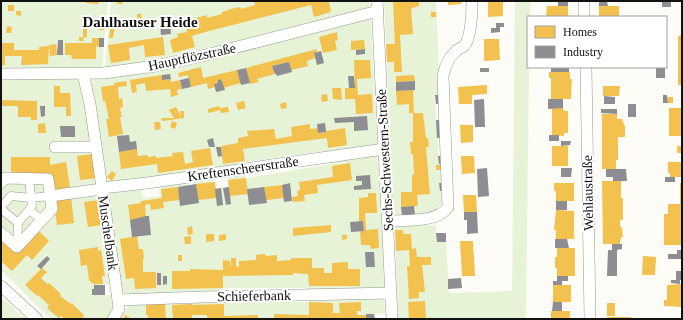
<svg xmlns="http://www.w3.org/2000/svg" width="683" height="320" viewBox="0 0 683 320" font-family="Georgia,serif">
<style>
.green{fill:#e7f3d7}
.homes{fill:#f2c14e}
.industry{fill:#8d8d92}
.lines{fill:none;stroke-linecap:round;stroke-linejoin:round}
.pedestrian-casing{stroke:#979795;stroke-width:9}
.minor-casing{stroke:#979795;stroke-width:12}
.pedestrian{stroke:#fffffe;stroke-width:8}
.minor{stroke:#fffffe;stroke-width:11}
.labels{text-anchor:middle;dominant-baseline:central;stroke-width:4;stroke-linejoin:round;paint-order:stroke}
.street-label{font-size:14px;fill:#111;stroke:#fff}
.neighbourhood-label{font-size:15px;font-weight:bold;fill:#111;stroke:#fff}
</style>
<rect width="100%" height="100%" fill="#fdfcf7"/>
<g class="green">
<polygon points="1,1 108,1 102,67 94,69 1,70"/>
<polygon points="111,1 369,1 370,8 156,61 105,68"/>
<path d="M384,1H436L440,95H435L439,164L443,165L444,182L439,183L440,191L443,200C440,204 437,209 433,212C426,216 406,216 398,215L394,212L393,205Z"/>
<polygon points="515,1 530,1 530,17 528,17 528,67 529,69 526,319 450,319 450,314 450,319 398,319 395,227 436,225 437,242 446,242 449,293 512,291"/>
<polygon points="371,19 378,147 324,155 324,151 244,162 244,166 106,183 90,84 91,80 94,78"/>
<polygon points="1,78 77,79 81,82 92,142 56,141 55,147 93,151 112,285 105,285 105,295 114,295 115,309 109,319 51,319 1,270"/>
<polygon points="377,155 380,176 384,290 307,292 306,288 223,288 223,293 133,294 124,293 121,292 108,190 140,187 143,198 160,196 158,184 187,181 187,186 196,184 195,180 212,177 215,182 215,189 229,187 228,177 245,174 246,178 331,164 331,161"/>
<polygon points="1,297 25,319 1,319"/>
<polygon points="309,298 384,298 385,313 375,314 375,319 119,319 131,303 192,301 309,302"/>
</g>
<g class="homes">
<polygon points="86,1 99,1 98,4 86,3"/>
<rect x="117" y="1" width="5" height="3"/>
<polygon points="260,1 329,1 331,12 314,17 311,5 209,31 192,36 195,47 173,53 170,40 178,37 177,34 187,32 185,24 197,22 196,18 207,15 207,18 222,14 222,12 231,9 240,7 241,9 255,5 254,2"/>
<polygon points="393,1 419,2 419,6 412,8 411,11 413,34 400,35 402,72 394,72 394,62 387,62 386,44 395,44"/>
<polygon points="448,1 461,1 461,4 448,5"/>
<polygon points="488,1 503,1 503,16 488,17"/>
<rect x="8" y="5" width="6" height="6"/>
<polygon points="547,6 568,6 568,17 546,17"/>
<rect x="599" y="6" width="20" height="11"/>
<polygon points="16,11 21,11 21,16 16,15"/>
<rect x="431" y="12" width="5" height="5"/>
<polygon points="137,14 141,14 142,19 137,19"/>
<polygon points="111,24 115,25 113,38 109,38"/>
<rect x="99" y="25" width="5" height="5"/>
<polygon points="7,26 12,27 11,33 6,33"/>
<polygon points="83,29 87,29 87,37 83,38 84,41 79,41 79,37 83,37"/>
<polygon points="337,32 338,40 335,41 337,50 323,53 319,37"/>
<polygon points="682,35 682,85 678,85 678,36"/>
<polygon points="163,37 165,55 145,57 144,45 129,48 130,60 111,63 108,45"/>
<polygon points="92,38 99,38 99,47 96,46 96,58 95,59 72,59 71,55 65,55 65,43 92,43"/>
<polygon points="484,39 499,39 500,60 484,61"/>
<polygon points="364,40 365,49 351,50 351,41"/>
<polygon points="1,43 14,43 14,50 39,50 39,47 49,46 48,64 21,65 22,56 5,56 5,65 1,65"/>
<polygon points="56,44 57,55 50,56 49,45"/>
<polygon points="317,49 317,52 314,53 315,58 307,61 308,66 291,70 289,62 272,66 275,74 257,79 259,82 250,84 246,68"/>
<polygon points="354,60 370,60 371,78 357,79 358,95 372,94 373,113 356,114 355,99 345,99 345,88 355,88"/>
<polygon points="201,67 203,78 237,70 241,83 223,88 221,79 218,80 218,83 214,84 215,87 208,89 207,83 191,87 188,75 179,77 178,73"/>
<polygon points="549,72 570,72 570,79 572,79 571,99 551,99 551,78 549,78"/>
<polygon points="162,75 162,80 171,79 171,82 180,80 182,89 177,90 178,95 171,97 170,89 146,91 145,83 136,85 137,92 132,93 130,80"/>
<polygon points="414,75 415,81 396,82 396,76"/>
<polygon points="126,81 127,86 118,87 119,99 122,98 123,107 120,108 122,117 120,117 123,134 109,137 106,119 109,119 105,101 103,101 101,87 114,85 114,83"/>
<polygon points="487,85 487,94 472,95 472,104 459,104 458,87"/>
<polygon points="54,86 60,86 60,93 70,93 71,116 66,116 66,107 54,107"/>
<polygon points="603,86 620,86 619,96 603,96"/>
<polygon points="332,88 341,88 342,100 333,99"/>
<polygon points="413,90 414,113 423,113 426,138 428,138 429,147 426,147 430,194 417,195 418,206 401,207 401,192 412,192 412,175 414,174 413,154 411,154 410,142 413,142 413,113 409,113 409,104 397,105 396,91"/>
<polygon points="327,94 328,101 322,102 321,95"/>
<rect x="668" y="97" width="5" height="6"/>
<polygon points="1,100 37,101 37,120 31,120 31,117 18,117 18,106 1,106"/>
<polygon points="244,101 246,108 238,110 236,103"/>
<polygon points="286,102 287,108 281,109 280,104"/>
<polygon points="219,106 220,108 228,107 229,112 221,113 220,110 208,113 208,109"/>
<polygon points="176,107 181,116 180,111 184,111 184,118 163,121 161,120 162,118 174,118 169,110"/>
<polygon points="552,108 563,108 564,111 568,111 568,133 564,133 564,136 552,135"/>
<rect x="669" y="108" width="13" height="28"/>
<polygon points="602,114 617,114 617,119 622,119 625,127 625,137 618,137 618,160 616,160 616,169 602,169"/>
<polygon points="172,121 177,123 175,129 170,127"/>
<polygon points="154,122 160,122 161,129 155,130"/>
<polygon points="45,123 46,133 38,133 38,124"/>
<polygon points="310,124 310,129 318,128 318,133 326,132 326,131 345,128 347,145 328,148 327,138 250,148 243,149 245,161 223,164 221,146 238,143 238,138 248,136 247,131 274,129 276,139 292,136 291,127"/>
<polygon points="460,125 473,125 473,142 461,143"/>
<rect x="552" y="146" width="16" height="20"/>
<rect x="677" y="146" width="5" height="7"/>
<polygon points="210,148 213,165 158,173 157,164 121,169 119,152 137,149 138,156 147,155 148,157 156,156 156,158 173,156 172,153 183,152 185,164 193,162 191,151"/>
<polygon points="93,154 97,178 80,180 77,156"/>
<polygon points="461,156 474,156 475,173 462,174"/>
<polygon points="11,157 50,157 50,165 66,162 70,187 60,189 61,199 71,197 74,223 57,225 50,176 11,175"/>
<polygon points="668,162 682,162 682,177 670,177 670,173 668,173"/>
<polygon points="350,163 352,180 317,185 318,193 304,195 305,201 293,202 292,197 298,196 297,191 300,190 299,182 333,177 332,166"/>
<rect x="436" y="165" width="7" height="5"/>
<polygon points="112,171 116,174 112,181 107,177"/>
<polygon points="246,178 248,194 230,196 228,180"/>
<polygon points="602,181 621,181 621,198 623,198 623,220 620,220 620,227 622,227 623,237 621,237 620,244 603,244"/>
<polygon points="215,182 217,198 198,200 196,184"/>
<polygon points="554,183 574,183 574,201 556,201 556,191 554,191"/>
<polygon points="680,183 682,183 682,245 664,245 664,214 668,214 668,204 680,204"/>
<polygon points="282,185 284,198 266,200 264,187"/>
<polygon points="178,187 180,200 163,202 164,208 151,210 150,204 145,205 146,217 130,220 128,205 141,203 141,201 162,198 161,189"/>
<polygon points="368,193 376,193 377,213 365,213 366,230 378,229 379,248 371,249 370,245 361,245 360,231 364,231 363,221 359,222 359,198 368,197"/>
<polygon points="463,195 476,195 477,212 464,212"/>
<polygon points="99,200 103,225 88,227 84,202"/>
<polygon points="556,210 574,211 574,239 556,239 556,230 554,230"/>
<polygon points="331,225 331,232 293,236 293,228"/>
<polygon points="192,226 193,234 188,235 187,228"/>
<polygon points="37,229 49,241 32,260 27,255 12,271 1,261 1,237 16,251"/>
<polygon points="395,230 403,230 403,234 411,234 412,249 416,248 417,257 431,257 431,265 422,265 425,292 419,292 419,298 409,299 407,266 410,266 409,250 396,251"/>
<polygon points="206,234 214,234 214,241 206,242"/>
<polygon points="226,234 226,240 219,241 219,235"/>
<polygon points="342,235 347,235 347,239 342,240"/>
<polygon points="137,236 139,249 143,249 144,259 143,259 143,272 156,272 156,288 135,289 134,278 126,279 120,239"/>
<polygon points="191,236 191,244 185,244 184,237"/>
<polygon points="460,241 473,241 475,276 462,276"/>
<polygon points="98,247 98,251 101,250 105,276 102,276 103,284 93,284 89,280 87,265 81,266 79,250"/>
<polygon points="557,248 575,248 575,276 557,276 557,268 555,268 555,257 557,257"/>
<polygon points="265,254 266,256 277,255 277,261 291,260 291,258 312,258 312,268 324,268 324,273 332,273 332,263 348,262 348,269 360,269 360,286 309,286 308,274 293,273 293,275 223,276 223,288 172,289 172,271 190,271 190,269 223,270 223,260 230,261 230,266 231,266 231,258 236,258 236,266 239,267 239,261 256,260 256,255"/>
<rect x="178" y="255" width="4" height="6"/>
<polygon points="643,256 656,257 655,275 642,275"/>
<polygon points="42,268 47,272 41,278 47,284 49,283 61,294 60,296 71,304 72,303 84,315 83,317 86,319 65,319 61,316 59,318 47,308 49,305 38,295 37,296 25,285"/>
<polygon points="682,284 682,307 664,306 664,300 667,300 667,285"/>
<rect x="553" y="285" width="18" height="17"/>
<polygon points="425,301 426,319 409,319 408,302"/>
<polygon points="309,302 333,303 333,313 340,313 339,303 361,302 361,311 357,311 357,315 366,315 366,319 274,319 274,314 309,315"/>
<rect x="607" y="303" width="8" height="13"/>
<polygon points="157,304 165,304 166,319 148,319 148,315 146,315 146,305"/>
<polygon points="192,304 192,305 224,304 224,316 258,315 258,319 207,319 207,315 192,315 192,319 173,319 172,305"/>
<rect x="551" y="311" width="19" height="8"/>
<polygon points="125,315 129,317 129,319 123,319"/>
<rect x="607" y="317" width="24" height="2"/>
</g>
<g class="industry">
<rect x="558" y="1" width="10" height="5"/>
<polygon points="599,1 607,1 608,6 599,6"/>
<rect x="662" y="2" width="9" height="5"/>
<polygon points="496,23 504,23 504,27 500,27 500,32 491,33 491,28 496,28"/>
<polygon points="170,24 171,34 161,35 160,25"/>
<rect x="99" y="38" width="5" height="9"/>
<polygon points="58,40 63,40 63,55 57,55"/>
<polygon points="365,49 365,54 356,55 356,50"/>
<polygon points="321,51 324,63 317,65 314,53"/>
<polygon points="289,62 292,72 277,76 276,74 275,74 272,66"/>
<polygon points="551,67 569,68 569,72 551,72"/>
<rect x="656" y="67" width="9" height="11"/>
<polygon points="246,68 250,83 241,85 237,70"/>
<rect x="480" y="68" width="9" height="4"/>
<polygon points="170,74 171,79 162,80 162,75"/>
<polygon points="348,76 354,76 355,88 349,88"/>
<polygon points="189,78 191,87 182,89 180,80"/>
<polygon points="221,79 225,90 216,92 214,84 218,83 218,80"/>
<polygon points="415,81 415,90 396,91 396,82"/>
<polygon points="435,95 440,95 440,104 436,104"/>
<polygon points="663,95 667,95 668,103 663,103"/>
<polygon points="604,96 615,97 615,104 604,104"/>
<polygon points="484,99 485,127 475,127 474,100"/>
<polygon points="548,99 563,99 563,108 548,109"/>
<rect x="628" y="104" width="8" height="13"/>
<polygon points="40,106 45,106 45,116 41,117"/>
<polygon points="601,109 617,109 617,114 601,113"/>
<polygon points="367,116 368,130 354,131 354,122 335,123 334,118"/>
<polygon points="436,120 441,120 442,138 437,138"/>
<polygon points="325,123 326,132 318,133 317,124"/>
<polygon points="60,126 75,126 75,137 61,137"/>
<polygon points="129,135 130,142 136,141 137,149 119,152 117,136"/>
<rect x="549" y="135" width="10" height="6"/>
<polygon points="213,138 215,147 209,147 207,140"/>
<polygon points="561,141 571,141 570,145 561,146"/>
<polygon points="216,147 221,147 222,156 218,157"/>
<polygon points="438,156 442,156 443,164 439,164"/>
<polygon points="487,168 489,196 478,197 477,169"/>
<polygon points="561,168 572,168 571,177 561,177"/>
<polygon points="606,169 626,169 627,181 613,181 613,177 606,177"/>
<polygon points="370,175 371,189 354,190 354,186 362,185 362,181 356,181 356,176"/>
<rect x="665" y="177" width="10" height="5"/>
<polygon points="290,183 292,201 284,202 282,185"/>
<polygon points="439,183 443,183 444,191 440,191"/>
<polygon points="196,184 199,203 180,206 178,187"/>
<polygon points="229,187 231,204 226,205 223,188"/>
<polygon points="264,187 267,203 249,205 247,189"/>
<polygon points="221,188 223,205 217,206 215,189"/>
<rect x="556" y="201" width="11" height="9"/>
<polygon points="414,206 415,215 402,215 401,207"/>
<polygon points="464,212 477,212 478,233 467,234 467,220 464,220"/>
<polygon points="146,216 149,216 151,235 132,237 130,220"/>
<polygon points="363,221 364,231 351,232 350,222"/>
<polygon points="436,233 446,233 446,242 437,242"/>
<polygon points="555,239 567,239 569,248 555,248"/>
<polygon points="612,244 622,244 622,249 617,250 617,276 607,276 608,250 612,250"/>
<polygon points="677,250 682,250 682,259 668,259 668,254 677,254"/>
<polygon points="365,252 374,252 375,267 366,267"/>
<polygon points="47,256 50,259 41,269 37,266"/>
<polygon points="676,271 682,271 682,280 680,280 680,284 671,283 671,280 676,280"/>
<rect x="157" y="273" width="4" height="12"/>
<polygon points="163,276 167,276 167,284 163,285"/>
<polygon points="557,276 568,276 568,281 562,281 562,285 553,285 553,281 557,281"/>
<polygon points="461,278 462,288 448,289 448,279"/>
<polygon points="94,285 105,285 105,295 92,295 92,289 94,289"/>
<polygon points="553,302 562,302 562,311 552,311"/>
<polygon points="366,314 374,314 375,319 366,319"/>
</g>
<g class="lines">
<defs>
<g id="pedestrian">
<polyline points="1,207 11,196 31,198 50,196"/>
<polyline points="1,209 18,223 32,206 29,179"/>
<polyline points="29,210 42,220"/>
<polyline points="17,247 18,223"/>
</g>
<g id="minor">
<polyline points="377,1 392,319"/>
<polyline points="584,1 584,17"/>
<polyline points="586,67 590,319"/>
<polyline points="1,74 104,73 155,66 202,56 378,11"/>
<polyline points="83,74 90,104 118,300 119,309 113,319"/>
<polyline points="55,147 96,147"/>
<polyline points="1,183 5,178 48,179 52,209 17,247 1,233"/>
<polyline points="102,188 147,183 384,149"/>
<polyline points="50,196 102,189"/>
<path d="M388,221C405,220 438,223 448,207L443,76C445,66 448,58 456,51C458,49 461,48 464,46C471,39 472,12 472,1"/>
<polyline points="1,286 37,319"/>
<polyline points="118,300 203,297 391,293"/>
</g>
</defs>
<use href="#pedestrian" class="pedestrian-casing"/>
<use href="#minor" class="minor-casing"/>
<use href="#pedestrian" class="pedestrian"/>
<use href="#minor" class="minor"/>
</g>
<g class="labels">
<g class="street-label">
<text transform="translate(192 57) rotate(-12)">Hauptflözstraße</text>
<text transform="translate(385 160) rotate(-93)">Sechs-Schwestern-Straße</text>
<text transform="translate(243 169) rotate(-8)">Kreftenscheerstraße</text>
<text transform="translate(588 193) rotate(-91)">Wehlaustraße</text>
<text transform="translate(108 233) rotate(82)">Muschelbank</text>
<text transform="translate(254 296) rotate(-1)">Schieferbank</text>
</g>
<g class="neighbourhood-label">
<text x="140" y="22">Dahlhauser Heide</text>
</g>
</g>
<rect width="683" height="320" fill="none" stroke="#111111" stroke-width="4"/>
<rect x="527" y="16" width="140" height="52" fill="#ffffff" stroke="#a0a0a0"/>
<rect x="535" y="26" width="20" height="12" fill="#f2c14e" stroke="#a0a0a0"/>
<text x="563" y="36" font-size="12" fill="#111111">Homes</text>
<rect x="535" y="46" width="20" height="12" fill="#8d8d92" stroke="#a0a0a0"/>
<text x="563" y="56" font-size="12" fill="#111111">Industry</text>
</svg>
